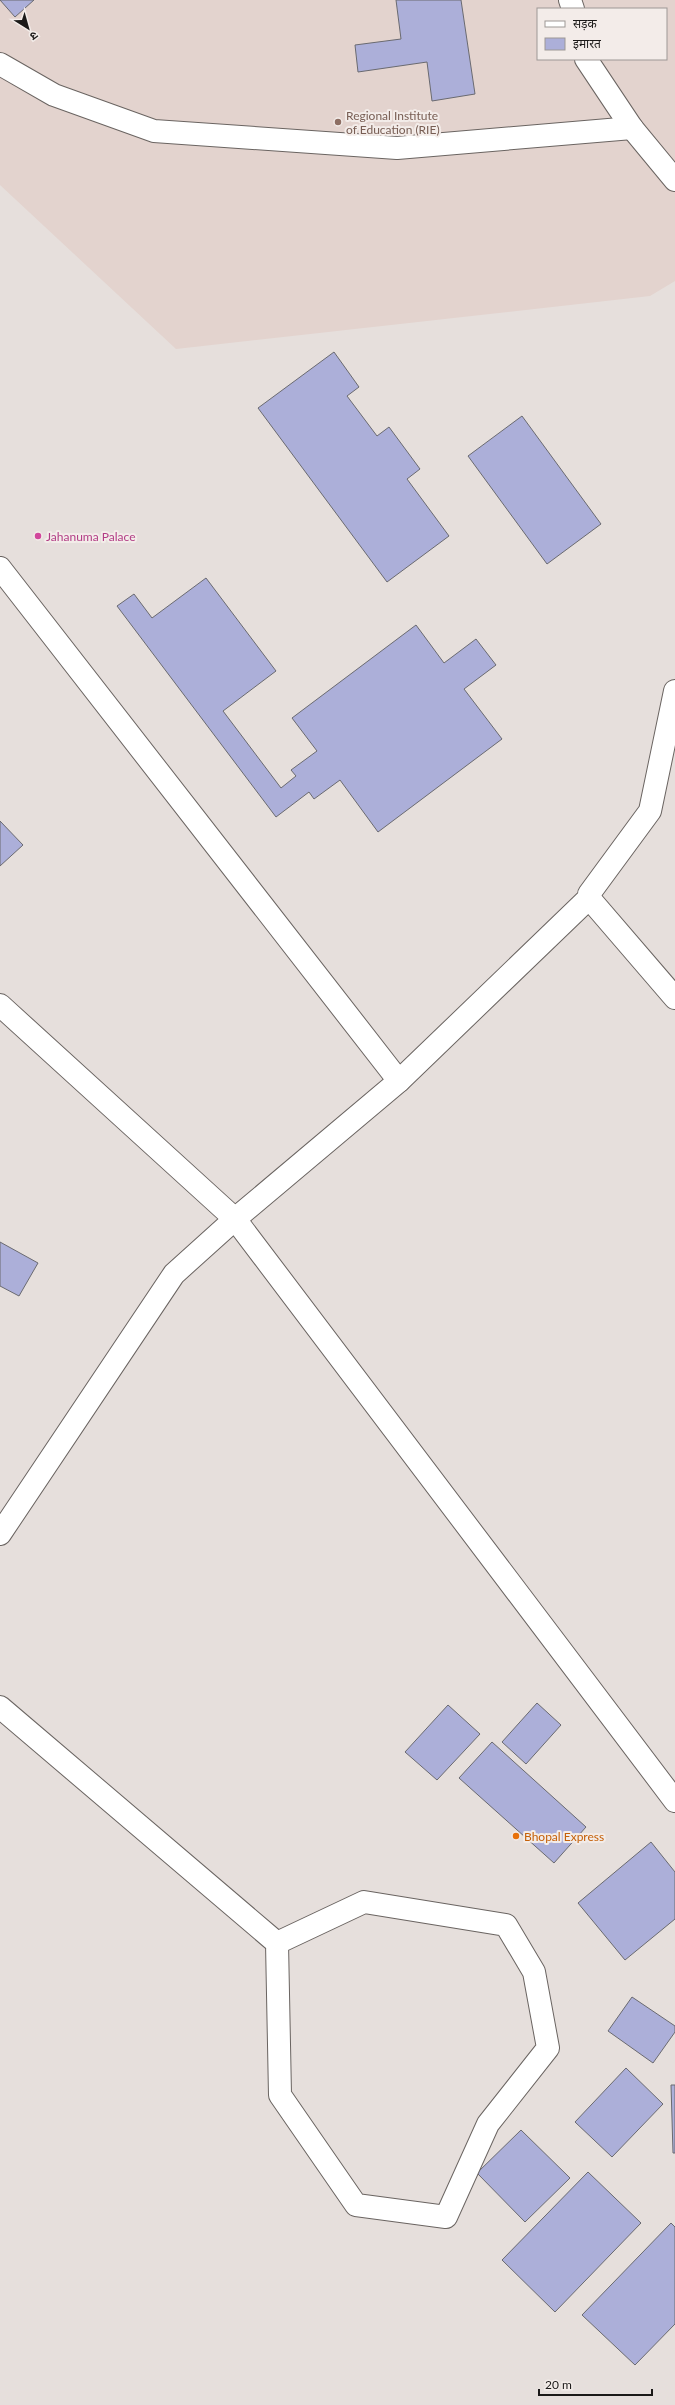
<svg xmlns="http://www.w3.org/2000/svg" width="675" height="2405" viewBox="0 0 675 2405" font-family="Lato,'Noto Sans Devanagari',sans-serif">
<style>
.built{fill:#e3d3ce;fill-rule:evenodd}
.building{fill:#acafd9;stroke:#6a6a70}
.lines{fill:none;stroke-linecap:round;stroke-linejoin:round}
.service-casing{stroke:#6a6461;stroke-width:24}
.minor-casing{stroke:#6a6461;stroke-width:24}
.service{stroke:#fff;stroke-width:22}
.minor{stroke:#fff;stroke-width:22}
.education-dot{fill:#8d6e63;stroke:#f3ece9;stroke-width:1.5}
.hotel-dot{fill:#d1479c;stroke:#f3ece9;stroke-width:1.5}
.food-dot{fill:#e8710a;stroke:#f3ece9;stroke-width:1.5}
.labels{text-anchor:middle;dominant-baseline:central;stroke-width:4;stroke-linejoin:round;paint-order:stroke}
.education-label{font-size:12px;fill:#785e54;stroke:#f3ece9;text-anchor:start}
.hotel-label{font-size:12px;fill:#b23c85;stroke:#f3ece9;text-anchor:start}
.food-label{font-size:12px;fill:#c56008;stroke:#f3ece9;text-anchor:start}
</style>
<rect width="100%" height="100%" fill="#e6dfdc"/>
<path class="built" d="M0,0H675V281L650,296L176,349L0,185ZM538,9H666V59H538Z"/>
<g class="building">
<polygon points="0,0 34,0 15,17"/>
<polygon points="396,0 461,0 475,94 432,101 427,62 358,72 355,45 401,39"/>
<polygon points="334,352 359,387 347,396 377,436 389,427 420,469 407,479 449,536 387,582 258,408"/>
<polygon points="522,416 601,524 547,564 468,456"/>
<polygon points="206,578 276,671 223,711 281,788 296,776 291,770 317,751 292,718 416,625 444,663 476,639 496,665 464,689 502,739 378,832 340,780 314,799 309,792 276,817 117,606 134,594 152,618"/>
<polygon points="0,821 23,845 0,866"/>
<polygon points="0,1242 38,1263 19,1296 0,1286"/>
<polygon points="537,1703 561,1725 526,1764 502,1742"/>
<polygon points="448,1705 480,1734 437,1780 405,1752"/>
<polygon points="492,1742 586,1827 554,1863 459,1778"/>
<polygon points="651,1842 675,1872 675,1919 625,1960 578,1903"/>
<polygon points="632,1997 675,2026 675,2032 653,2063 608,2031"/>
<polygon points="626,2068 663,2104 612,2157 575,2122"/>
<polygon points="671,2085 675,2085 675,2153 673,2153"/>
<polygon points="521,2130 570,2178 525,2222 477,2173"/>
<polygon points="588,2172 641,2223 555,2312 502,2260"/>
<polygon points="671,2223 675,2227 675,2324 635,2365 582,2315"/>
</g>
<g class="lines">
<defs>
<g id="service">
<polyline points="570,0 573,9"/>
<polyline points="586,59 632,128 675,180"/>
<polyline points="0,64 54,95 154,131 397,148 632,128"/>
<polyline points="0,568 399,1081"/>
<polyline points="0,1707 277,1943 280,2095 356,2205 446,2217 488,2124 548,2048 534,1972 506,1925 364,1902 277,1943"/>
</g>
<g id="minor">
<polyline points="589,898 675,998"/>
<polyline points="0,1005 235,1219 675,1801"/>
<polyline points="0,1534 174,1274 235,1219 399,1081 589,898 589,894 650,811 675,691"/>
</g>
</defs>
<use href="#service" class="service-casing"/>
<use href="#minor" class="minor-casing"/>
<use href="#service" class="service"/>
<use href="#minor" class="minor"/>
</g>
<circle class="education-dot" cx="338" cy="122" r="4"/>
<circle class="hotel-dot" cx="38" cy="536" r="4"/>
<circle class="food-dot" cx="516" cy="1836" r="4"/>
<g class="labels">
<g class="education-label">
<text x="346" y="115">Regional Institute<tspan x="346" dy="14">of Education (RIE)</tspan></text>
</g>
<g class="hotel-label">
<text x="46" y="536">Jahanuma Palace</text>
</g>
<g class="food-label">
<text x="524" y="1836">Bhopal Express</text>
</g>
</g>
<rect x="537" y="8" width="130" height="52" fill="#f3ece9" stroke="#9d9895"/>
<rect x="545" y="21" width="20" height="6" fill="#ffffff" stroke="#9d9895"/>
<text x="573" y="28" font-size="12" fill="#1b1918">सड़क</text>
<rect x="545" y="38" width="20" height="12" fill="#acafd9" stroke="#9d9895"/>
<text x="573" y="48" font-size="12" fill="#1b1918">इमारत</text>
<g transform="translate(28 28) rotate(143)" stroke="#f3ece9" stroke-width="3" paint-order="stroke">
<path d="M0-3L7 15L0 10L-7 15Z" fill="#1b1918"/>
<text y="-6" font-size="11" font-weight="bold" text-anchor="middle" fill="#1b1918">उ</text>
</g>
<path d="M539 2389v6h113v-6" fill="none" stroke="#1b1918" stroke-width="2"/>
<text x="545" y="2389" font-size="12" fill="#1b1918" stroke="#f3ece9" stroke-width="3" paint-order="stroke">20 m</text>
</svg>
